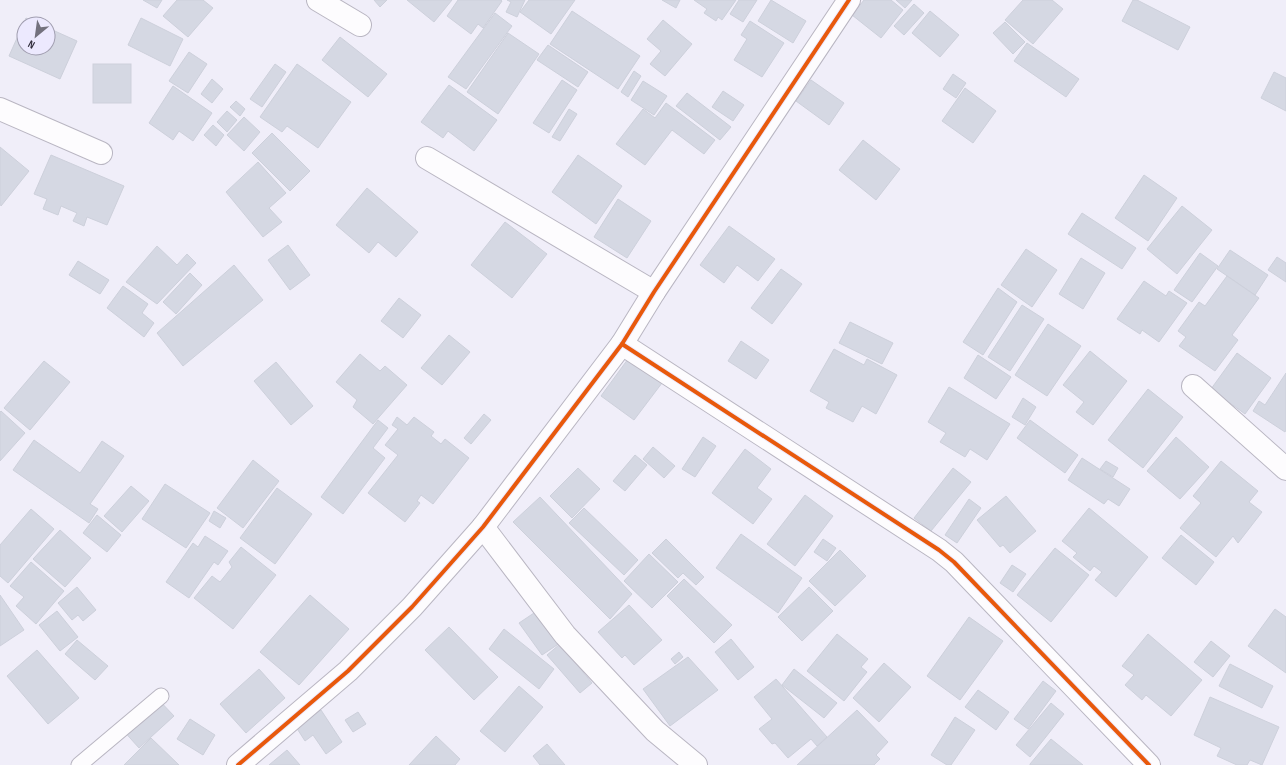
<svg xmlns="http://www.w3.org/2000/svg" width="1286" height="765" viewBox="0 0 1286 765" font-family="'Sofia Sans Condensed',sans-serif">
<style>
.building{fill:#d5d8e3;stroke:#cdd0db}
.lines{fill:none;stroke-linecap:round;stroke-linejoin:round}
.lane-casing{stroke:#b9b6c2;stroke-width:17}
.street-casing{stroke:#b9b6c2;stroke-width:24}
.lane{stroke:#fdfcfe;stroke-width:15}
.street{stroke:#fdfcfe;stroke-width:22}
.cycleway-casing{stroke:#ece9fe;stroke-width:6}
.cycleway{stroke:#e8590c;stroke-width:4}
</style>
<rect width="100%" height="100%" fill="#f0eef9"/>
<g class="building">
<polygon points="143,0 162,0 157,8"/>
<polygon points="177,0 203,0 213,8 188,37 163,16"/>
<polygon points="374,0 387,0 380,7"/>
<polygon points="407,0 452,0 434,22"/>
<polygon points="458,0 501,0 502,1 483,28 478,24 471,34 447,16"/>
<polygon points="507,0 525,0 517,17 506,12 511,2"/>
<polygon points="529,0 575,0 551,34 520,12"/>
<polygon points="662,0 680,0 676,8"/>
<polygon points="694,0 736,0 722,20 718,17 716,21 704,13 707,9"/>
<polygon points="739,0 757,0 743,22 730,14"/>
<polygon points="771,0 806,21 793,43 758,21"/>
<polygon points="864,0 891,0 903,10 881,38 852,15"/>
<polygon points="896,0 912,0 905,8"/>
<polygon points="1023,0 1052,0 1063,9 1033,44 1005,20"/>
<polygon points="1133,0 1137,0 1190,27 1178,50 1122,21"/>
<polygon points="914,4 924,13 904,35 894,26"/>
<polygon points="572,11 640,56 618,89 550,44"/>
<polygon points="930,11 959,35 940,57 912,33"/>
<polygon points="495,13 512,26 466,89 448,77"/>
<polygon points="26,18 38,24 24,24 24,48 48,48 48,28 77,41 60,79 9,56"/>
<polygon points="141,18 183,39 170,66 128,45"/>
<polygon points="663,20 692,44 665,76 650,64 661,51 647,39"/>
<polygon points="750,21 784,43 762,77 734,60 747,39 741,35"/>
<polygon points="1005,22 1025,42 1013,54 993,33"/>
<polygon points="508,33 539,54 498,114 467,92"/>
<polygon points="340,37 387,74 368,97 322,60"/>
<polygon points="1027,43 1079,79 1066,97 1014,61"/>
<polygon points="548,45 588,72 578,87 537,60"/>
<polygon points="189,52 207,64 188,93 169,81"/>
<rect x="93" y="64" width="38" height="39"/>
<polygon points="275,64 286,72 262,107 250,99"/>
<polygon points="297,64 351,102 318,148 287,126 282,132 260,117"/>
<polygon points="634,71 641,76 628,97 621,92"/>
<polygon points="1274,72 1286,78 1286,111 1261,98"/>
<polygon points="953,74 966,83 956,98 943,89"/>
<polygon points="212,79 223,89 212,103 201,94"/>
<polygon points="562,80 577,90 549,133 533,123"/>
<polygon points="811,80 844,103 829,125 796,101"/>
<polygon points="643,81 667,96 654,115 631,100"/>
<polygon points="449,85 497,120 474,151 448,131 443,138 421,122"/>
<polygon points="173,86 212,113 193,141 179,131 173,140 149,123"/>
<polygon points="965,88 996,111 973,143 942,121"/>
<polygon points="723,91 744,105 733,121 712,107"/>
<polygon points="687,93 731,127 720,140 676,106"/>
<polygon points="236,101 245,109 240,116 230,107"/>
<polygon points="666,103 715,140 704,154 672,130 645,165 616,144 643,109 655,118"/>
<polygon points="569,109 577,114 560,141 552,137"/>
<polygon points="227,111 237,120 227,132 217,122"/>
<polygon points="244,117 260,132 244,151 227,135"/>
<polygon points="213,125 224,135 216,146 204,135"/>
<polygon points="272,133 310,171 290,191 252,153"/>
<polygon points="863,140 900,169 876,200 839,170"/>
<polygon points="0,147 29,171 1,206 0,204"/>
<polygon points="51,155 124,186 107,225 87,217 84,226 73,221 77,213 61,206 58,215 43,209 47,199 34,194"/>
<polygon points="578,155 622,186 596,224 552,192"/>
<polygon points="258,162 286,193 269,208 282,222 263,237 226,192"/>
<polygon points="1144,175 1177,198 1148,241 1115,218"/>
<polygon points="367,188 418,232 396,257 378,242 369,253 336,225"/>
<polygon points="618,199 651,221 627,258 594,237"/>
<polygon points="1182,206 1212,230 1177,274 1147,249"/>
<polygon points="1082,213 1136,248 1122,269 1068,234"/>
<polygon points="505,222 547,254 512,298 471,265"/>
<polygon points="729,226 775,259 758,281 737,265 724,283 700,265"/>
<polygon points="288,245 310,275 290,290 268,260"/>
<polygon points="157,246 177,265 187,254 196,263 157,304 126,282"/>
<polygon points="1026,249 1057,270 1032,307 1001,285"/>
<polygon points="1230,250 1268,275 1255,295 1217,269"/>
<polygon points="1200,253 1218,266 1192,302 1174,290"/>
<polygon points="1277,257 1286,263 1286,282 1268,270"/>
<polygon points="1081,258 1105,273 1083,309 1059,294"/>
<polygon points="78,261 109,280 100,294 69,275"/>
<polygon points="234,265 263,300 183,366 157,333"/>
<polygon points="781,269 802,284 772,324 751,308"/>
<polygon points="190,273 202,285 176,314 163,302"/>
<polygon points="1227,276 1259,298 1232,335 1238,340 1215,371 1179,346 1186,337 1178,331 1199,302 1205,306"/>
<polygon points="1144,281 1166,296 1169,291 1187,303 1159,342 1142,330 1140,334 1117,319"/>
<polygon points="123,286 148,304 142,313 154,323 144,337 107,308"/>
<polygon points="998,288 1017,302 983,355 963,342"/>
<polygon points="399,298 421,315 403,338 381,321"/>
<polygon points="1022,305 1044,319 1010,371 988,357"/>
<polygon points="850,322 893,343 882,364 839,343"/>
<polygon points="1048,324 1081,346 1047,396 1015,375"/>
<polygon points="449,335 470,352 442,385 421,368"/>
<polygon points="741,341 769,360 756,379 728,361"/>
<polygon points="834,349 864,365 867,359 897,375 876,414 862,406 853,422 826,408 829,402 810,391"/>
<polygon points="1090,351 1127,381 1093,425 1076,412 1084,402 1063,385"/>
<polygon points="1237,353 1271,378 1245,414 1211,389"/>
<polygon points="360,354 380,371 385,366 407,385 373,424 353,407 357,400 336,382"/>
<polygon points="978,355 1011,377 996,399 964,378"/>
<polygon points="628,359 662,383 634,420 601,396"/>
<polygon points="44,361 70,382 30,430 4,408"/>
<polygon points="276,362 313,406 291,425 254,381"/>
<polygon points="1286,373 1286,430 1285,432 1253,411 1259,401 1265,405"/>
<polygon points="949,387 1010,424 987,460 970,449 965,457 940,442 946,433 928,422"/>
<polygon points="1148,389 1183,417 1143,468 1108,440"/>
<polygon points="1023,398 1036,407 1025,425 1012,417"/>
<polygon points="1,411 25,433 0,461 0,412"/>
<polygon points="484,414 491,420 471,444 464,438"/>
<polygon points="397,417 407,425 414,417 434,432 431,436 441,444 445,439 469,458 433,504 421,495 417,501 420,503 405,522 368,493 398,455 385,445 398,429 392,425"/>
<polygon points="378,420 388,428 373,448 385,458 343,514 321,497"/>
<polygon points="1030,420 1078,455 1065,473 1017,438"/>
<polygon points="703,437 716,446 695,477 682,469"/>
<polygon points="1176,437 1209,467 1180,499 1147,471"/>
<polygon points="34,440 80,473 102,441 124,456 90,504 98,509 89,523 13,470"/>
<polygon points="653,447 675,466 664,478 643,459"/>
<polygon points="745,449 771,469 757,488 772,499 753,524 712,493"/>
<polygon points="635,455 647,465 625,491 613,481"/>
<polygon points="1082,458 1130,489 1119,506 1108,499 1104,504 1068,480"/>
<polygon points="253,460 279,481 243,528 217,508"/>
<polygon points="1106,461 1118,468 1113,477 1100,469"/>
<polygon points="1221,461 1258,491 1249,502 1262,512 1238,543 1233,536 1216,557 1180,528 1201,503 1193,496"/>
<polygon points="578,468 600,489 572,518 550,496"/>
<polygon points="953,468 971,482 931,531 914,518"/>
<polygon points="165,484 210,513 186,548 142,519"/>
<polygon points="131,486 149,501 122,532 104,516"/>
<polygon points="277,488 312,514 275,564 240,538"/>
<polygon points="805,495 833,516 795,566 767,544"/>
<polygon points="1006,496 1036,531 1010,553 1003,545 1000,547 977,520"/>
<polygon points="540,497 632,594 610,619 513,522"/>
<polygon points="969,499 981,508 957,543 945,535"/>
<polygon points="584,508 638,560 624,575 569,523"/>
<polygon points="1089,508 1148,557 1116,597 1095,580 1102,572 1094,566 1090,571 1073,557 1077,553 1062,541"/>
<polygon points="31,509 54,529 8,583 0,576 0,545"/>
<polygon points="214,511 226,518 220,528 209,521"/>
<polygon points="97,515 121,535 107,552 83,533"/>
<polygon points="60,530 91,558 65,587 33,559"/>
<polygon points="741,534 802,578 778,613 716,568"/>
<polygon points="1181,535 1214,562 1196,585 1162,558"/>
<polygon points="205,536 228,551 218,565 214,562 189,598 166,582 193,543 198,547"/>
<polygon points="666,539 704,577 696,585 683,573 678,578 652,553"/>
<polygon points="823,539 836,548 827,561 814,552"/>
<polygon points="241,547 276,575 233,629 194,598 212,576 220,582 232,567 229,562"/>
<polygon points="1055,548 1089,575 1051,622 1017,595"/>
<polygon points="840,550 866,576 835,606 809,581"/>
<polygon points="649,554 678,582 652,608 624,581"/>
<polygon points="31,562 64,591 36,624 16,606 24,597 10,586"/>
<polygon points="1012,565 1026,574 1013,592 1000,583"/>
<polygon points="684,579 732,625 714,643 667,596"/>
<polygon points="77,587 96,610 83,621 78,615 72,620 58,603"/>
<polygon points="809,587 833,611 802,641 778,617"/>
<polygon points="0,595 24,630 0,646"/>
<polygon points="310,595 349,629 299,685 260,652"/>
<polygon points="629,605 662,640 634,665 625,655 622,658 598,632"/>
<polygon points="1275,609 1286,617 1286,673 1248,646"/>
<polygon points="57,611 78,637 60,651 39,625"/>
<polygon points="537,611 560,643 542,655 519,623"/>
<polygon points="969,617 1003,641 960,700 927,676"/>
<polygon points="449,627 498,677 474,700 425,650"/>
<polygon points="504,629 554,669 539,689 489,649"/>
<polygon points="837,634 868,659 861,667 867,672 844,701 807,671"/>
<polygon points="1148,634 1202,680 1171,716 1146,695 1142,700 1125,685 1134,675 1122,666"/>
<polygon points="731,639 754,667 738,680 715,652"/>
<polygon points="77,640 108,666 95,680 65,654"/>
<polygon points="1211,641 1230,656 1213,677 1194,662"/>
<polygon points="560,644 592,683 580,693 547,655"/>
<polygon points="37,650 79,698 48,724 7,676"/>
<polygon points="679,652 683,657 675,664 671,659"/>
<polygon points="688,657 718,690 670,726 643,689"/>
<polygon points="884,663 911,687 879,722 853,698"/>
<polygon points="1230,664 1273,686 1262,708 1219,686"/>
<polygon points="259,669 285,698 246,733 220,704"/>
<polygon points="794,669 837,703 824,718 782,685"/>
<polygon points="776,679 827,737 817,746 811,739 788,758 775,743 772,744 759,729 772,719 754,697"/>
<polygon points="1043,681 1056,691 1028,729 1014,719"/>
<polygon points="519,686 543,707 505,752 480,731"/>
<polygon points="978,690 1009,712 996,730 965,707"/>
<polygon points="156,697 174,716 139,748 122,729"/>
<polygon points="1210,697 1279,727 1262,765 1250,760 1247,765 1237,765 1217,756 1221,748 1194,735"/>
<polygon points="1051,703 1064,714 1030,757 1016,745"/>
<polygon points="321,710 342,742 326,754 313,735 305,741 296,727"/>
<polygon points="857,710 888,742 876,755 880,759 874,765 797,765"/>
<polygon points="358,712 366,724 353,732 345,720"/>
<polygon points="955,717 975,730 951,765 947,765 931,755"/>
<polygon points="190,719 215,735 203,755 177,739"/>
<polygon points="436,736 460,759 455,765 409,765"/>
<polygon points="151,738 179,765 124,765"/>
<polygon points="1051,739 1083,765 1030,765 1030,764"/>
<polygon points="547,744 565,765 540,765 533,756"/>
<polygon points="287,750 300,765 269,765"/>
</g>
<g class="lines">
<defs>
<polyline id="lane" points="79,765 161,696"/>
<g id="street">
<polyline points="318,0 360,25"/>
<polyline points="0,109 101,153"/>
<polyline points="427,158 654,292"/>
<polyline points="622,344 939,550 954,562 1149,765"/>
<polyline points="1193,386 1286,469"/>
<polyline points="483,527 565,635 655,731 696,765"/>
<polyline points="238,765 348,671 412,607 483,527 622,344 654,292 849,0"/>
</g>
</defs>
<use href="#lane" class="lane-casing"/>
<use href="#street" class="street-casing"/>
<use href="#lane" class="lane"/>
<use href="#street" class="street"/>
<defs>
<g id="cycleway">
<polyline points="622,344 939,550 954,562 1149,765"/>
<polyline points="238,765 348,671 412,607 483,527 622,344 654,292 849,0"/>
</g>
</defs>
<use href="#cycleway" class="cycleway-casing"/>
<use href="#cycleway" class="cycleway"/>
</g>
<g transform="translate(36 36) rotate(209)"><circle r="19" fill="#ece9fe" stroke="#a19eb0"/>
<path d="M0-3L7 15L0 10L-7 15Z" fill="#73717e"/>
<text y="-6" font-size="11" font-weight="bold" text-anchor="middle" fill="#302d3b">N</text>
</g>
</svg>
